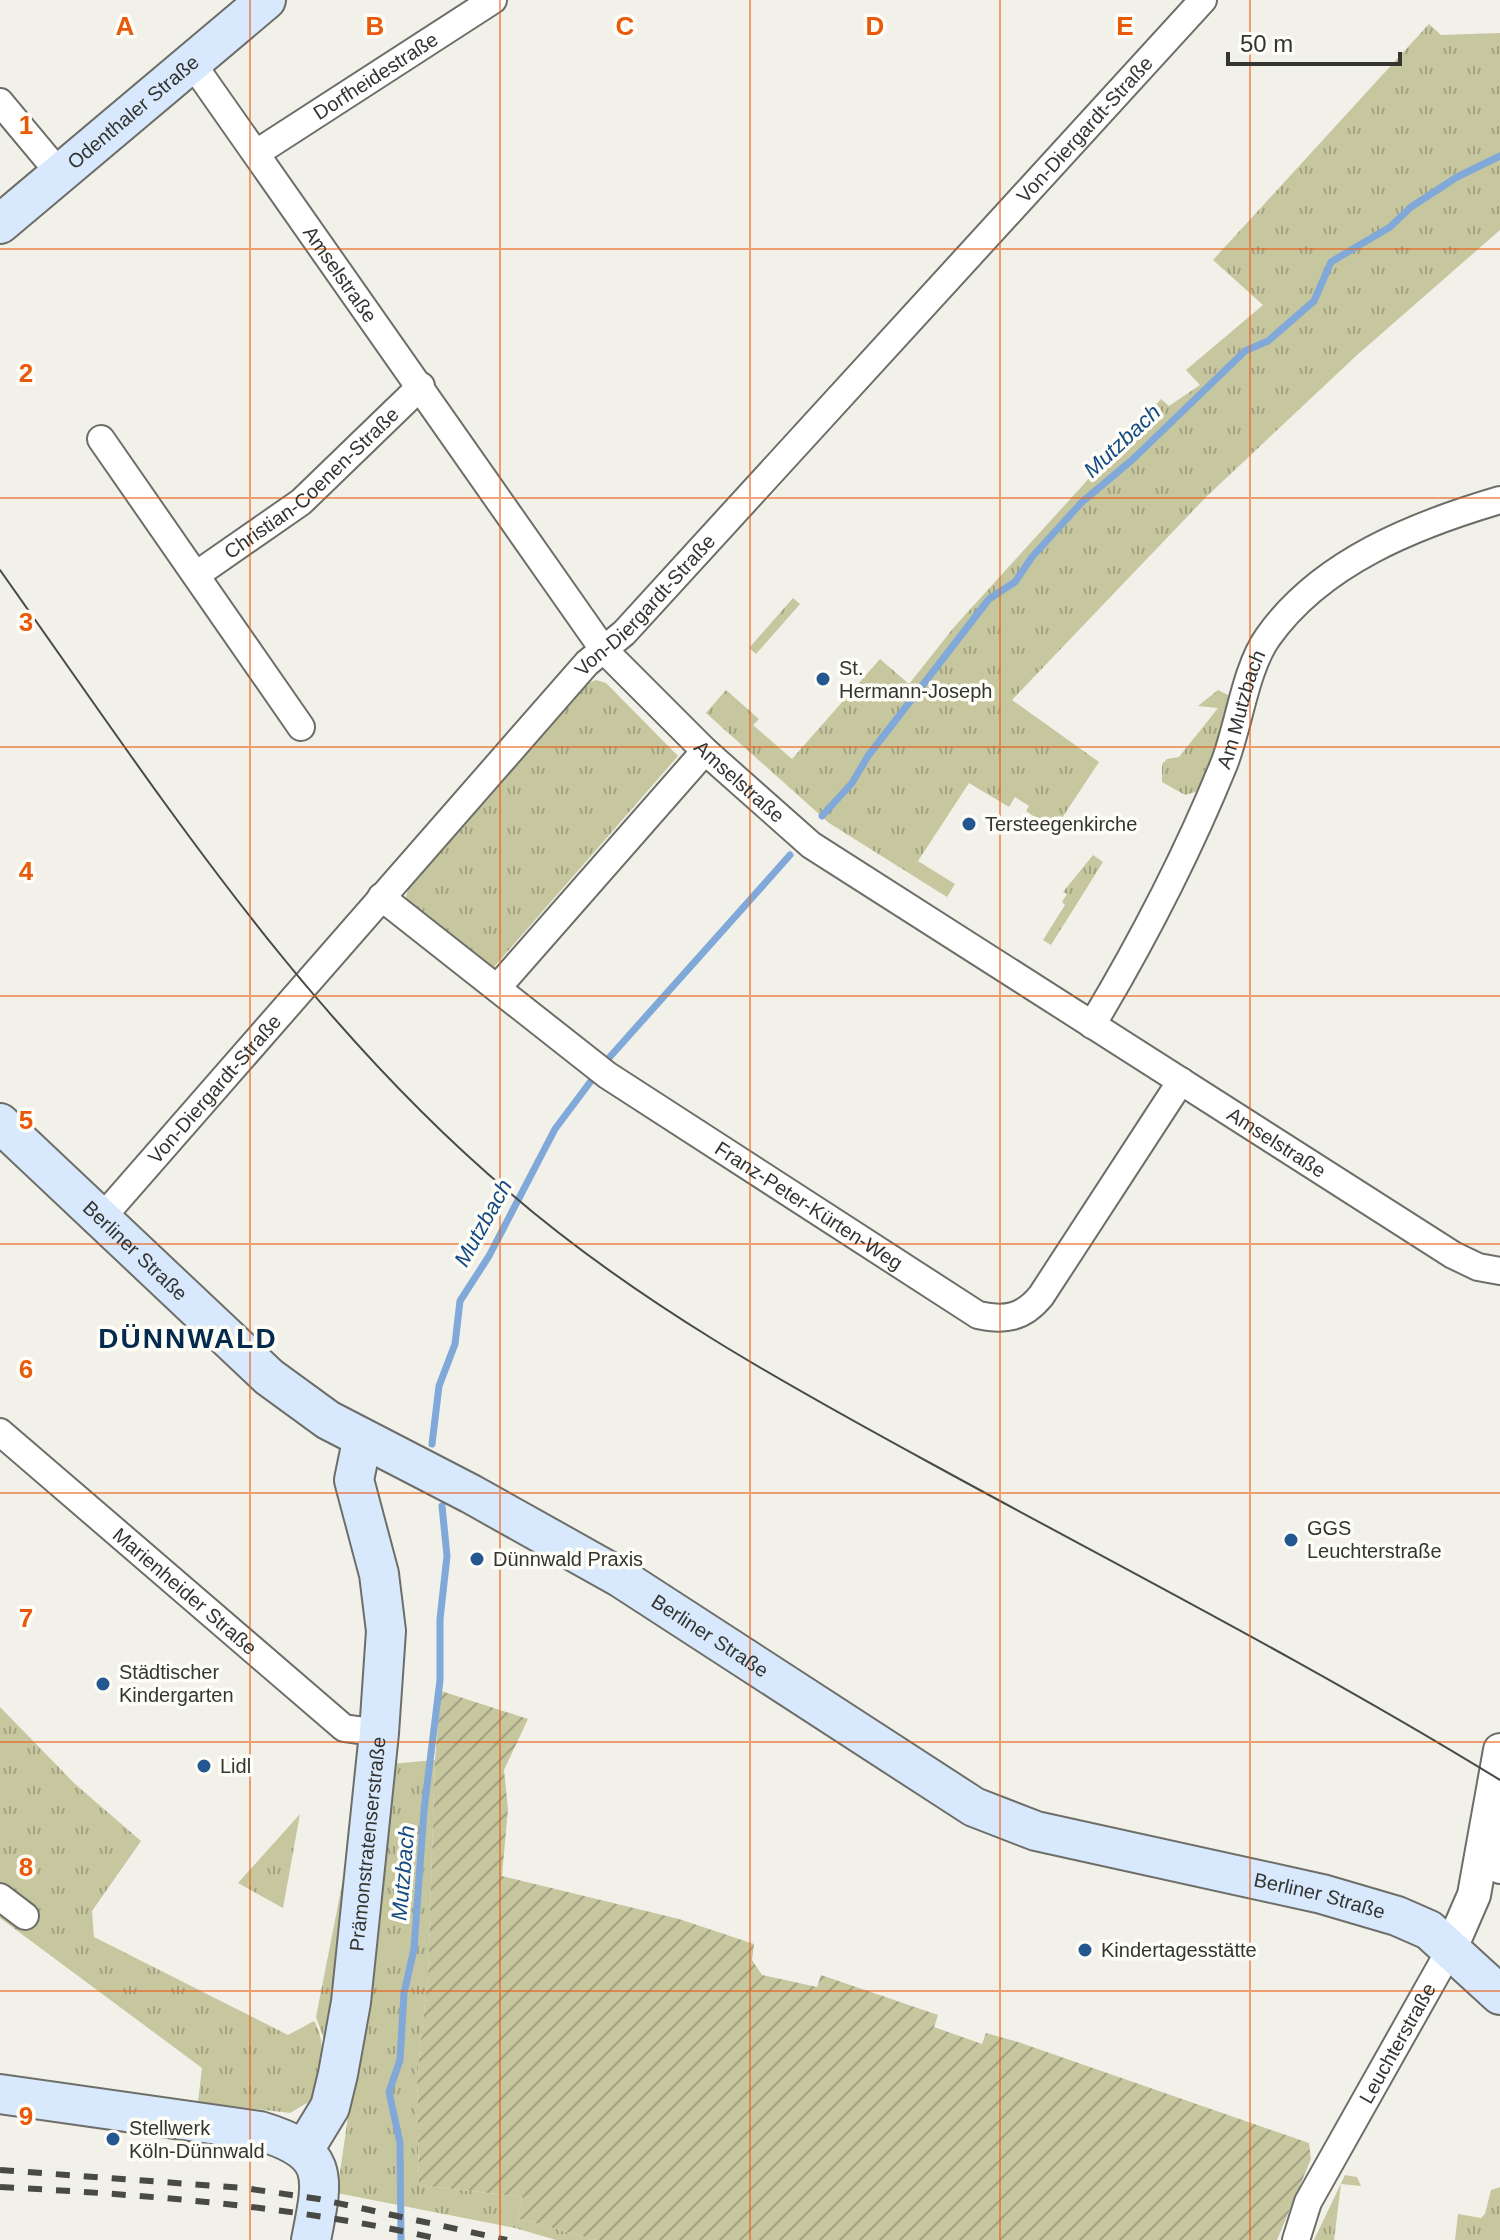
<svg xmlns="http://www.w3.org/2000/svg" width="1500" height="2240" viewBox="0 0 1500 2240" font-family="Helvetica,sans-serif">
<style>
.grass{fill:url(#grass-tufts)}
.garden{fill:url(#garden-furrows)}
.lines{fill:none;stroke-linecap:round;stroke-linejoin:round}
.stream{stroke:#80a8d8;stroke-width:7}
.minor-casing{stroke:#6e6e68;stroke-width:30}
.tertiary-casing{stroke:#6e6e68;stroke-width:36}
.secondary-casing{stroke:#6e6e68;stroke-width:42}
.minor{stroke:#fff;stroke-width:26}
.tertiary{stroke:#fff;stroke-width:32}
.secondary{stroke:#d9e9fd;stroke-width:38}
.tram{stroke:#494945;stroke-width:2}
.rail{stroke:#494945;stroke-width:6;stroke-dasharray:14 14;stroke-linecap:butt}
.grid{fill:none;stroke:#e8590c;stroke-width:2;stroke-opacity:0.55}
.poi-dot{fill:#245790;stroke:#fefef7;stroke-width:3}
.labels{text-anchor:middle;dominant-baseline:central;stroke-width:7;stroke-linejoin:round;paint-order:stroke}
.street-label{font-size:20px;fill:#343431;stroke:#fefef7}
.poi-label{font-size:20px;fill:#343431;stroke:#fefef7;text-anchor:start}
.water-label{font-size:22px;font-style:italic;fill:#144b86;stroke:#fefef7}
.district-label{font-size:28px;font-weight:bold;letter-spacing:2px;fill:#052a50;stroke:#fefef7}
.grid-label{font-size:26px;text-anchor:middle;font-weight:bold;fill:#e8590c;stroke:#fefef7;stroke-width:7;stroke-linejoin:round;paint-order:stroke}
</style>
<defs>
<pattern id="grass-tufts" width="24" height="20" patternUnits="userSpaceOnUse" patternTransform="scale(2)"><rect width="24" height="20" fill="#c6c69f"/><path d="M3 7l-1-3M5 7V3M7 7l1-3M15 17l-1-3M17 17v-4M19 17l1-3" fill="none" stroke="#a2a282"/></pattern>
<pattern id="garden-furrows" width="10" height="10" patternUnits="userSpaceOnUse" patternTransform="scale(2)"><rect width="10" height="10" fill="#c6c69f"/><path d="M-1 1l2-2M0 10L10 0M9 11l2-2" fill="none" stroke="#a2a282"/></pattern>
</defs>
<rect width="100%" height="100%" fill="#f1f1ea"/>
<g class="grass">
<polygon points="1429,24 1441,35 1500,33 1500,230 1356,356 1207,496 1012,700 1099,762 1054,830 1026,811 1029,806 1015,797 1009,807 969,783 918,861 955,884 947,897 829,823 706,713 726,690 759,719 753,725 792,759 880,659 909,684 955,626 1161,399 1169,406 1200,385 1186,370 1263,305 1213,260"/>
<polygon points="793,598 800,604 756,654 749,648"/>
<polygon points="596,680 606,683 678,756 494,967 490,968 409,905 406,896 409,887 586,684"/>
<polygon points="1218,690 1232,697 1234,705 1199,791 1185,795 1162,782 1162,764 1167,759 1179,757 1218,708 1198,706"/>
<polygon points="1093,855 1103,862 1051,945 1043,940 1065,905 1062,902 1067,894 1063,892"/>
<path d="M0,1707L75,1784L141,1841L92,1911L94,1937L288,2035L314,2021C329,2046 319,2073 312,2100L290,2113L198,2102L202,2068L0,1918Z"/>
<polygon points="435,1760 428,1976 417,2077 419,2185 523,2197 517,2218 596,2240 556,2240 515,2228 337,2193 375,1929 390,1764"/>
<polygon points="362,1783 345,1979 325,2042 316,2017"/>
<polygon points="300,1814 283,1908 238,1883"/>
<polygon points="1345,2175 1357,2177 1361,2186 1341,2184 1334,2240 1314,2240"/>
<polygon points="1500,2187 1500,2240 1455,2240 1458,2214 1481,2218 1485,2214 1491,2190"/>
</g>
<polygon class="garden" points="441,1691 528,1719 504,1770 508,1809 502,1876 679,1919 754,1944 752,1960 762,1975 817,1987 821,1975 938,2015 934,2027 982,2044 986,2033 1018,2042 1309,2143 1311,2159 1277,2240 596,2240 517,2218 523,2197 419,2185 417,2077 428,1976 435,1760"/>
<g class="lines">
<g class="stream">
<polyline points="822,816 852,783 868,756 989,599 1015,582 1032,557 1082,502 1132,460 1245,351 1268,341 1314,301 1331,262 1390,227 1411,207 1457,177 1500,156"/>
<polyline points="608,1059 790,855"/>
<polyline points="432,1444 439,1386 455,1344 460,1301 489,1256 555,1129 591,1081"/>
<polyline points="401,2240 400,2143 389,2092 400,2060 404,1993 414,1949 424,1810 440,1680 440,1619 447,1556 442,1506"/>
</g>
<defs>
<g id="minor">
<path id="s1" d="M192,63L603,649L705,751L811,845L1453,1255L1478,1267L1500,1271"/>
<polyline points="0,102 60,174"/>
<path id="s2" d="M258,152L493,0"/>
<polyline points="101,439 301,727"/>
<path id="s3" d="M196,575L301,502L421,386"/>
<path id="s4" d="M381,897L607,1075L978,1315C1005,1321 1023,1318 1041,1296L1181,1081"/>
<polyline points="497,988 705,751"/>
<path id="s5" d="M1092,1025C1143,940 1187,855 1224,764C1239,726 1245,669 1268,637C1321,562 1415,525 1500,500"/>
<path id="s6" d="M100,1220L587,663L624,633L1203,0"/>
<path id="s7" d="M0,1432L344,1728L379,1733"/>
<polyline points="1486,1841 1500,1870"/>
<polyline points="0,1897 25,1916"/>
<path id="s8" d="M1296,2240L1308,2202L1451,1948"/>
</g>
<polyline id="tertiary" points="1451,1948 1474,1895 1500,1750"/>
<g id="secondary">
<path id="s9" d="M0,224L266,0"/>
<path id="s10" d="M0,1123L269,1377L328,1420L471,1494L621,1578L974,1807L1036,1831L1322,1894L1397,1916L1429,1930L1500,1995"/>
<path d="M0,2094L260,2131C330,2152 324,2175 311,2240"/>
<path id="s11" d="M305,2148L330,2107L338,2074L351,2002L379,1733L386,1631L379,1574L354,1480L362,1441"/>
</g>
</defs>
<use href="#minor" class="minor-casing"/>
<use href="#tertiary" class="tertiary-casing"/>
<use href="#secondary" class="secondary-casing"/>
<use href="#minor" class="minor"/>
<use href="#tertiary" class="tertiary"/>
<use href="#secondary" class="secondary"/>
<path class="tram" d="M0,570C156,790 303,1018 510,1193C638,1303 785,1384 932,1464C1122,1568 1316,1667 1500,1780"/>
<g class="rail">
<polyline points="0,2170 244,2188 319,2199 507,2240"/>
<path d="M0,2187C150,2195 297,2206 443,2240"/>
</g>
</g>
<path class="grid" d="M250,0V2240M500,0V2240M750,0V2240M1000,0V2240M1250,0V2240M0,249H1500M0,498H1500M0,747H1500M0,996H1500M0,1244H1500M0,1493H1500M0,1742H1500M0,1991H1500"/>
<g class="poi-dot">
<circle cx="823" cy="679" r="8"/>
<circle cx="969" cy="824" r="8"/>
<circle cx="1291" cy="1540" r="8"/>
<circle cx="477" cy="1559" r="8"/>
<circle cx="103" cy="1684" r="8"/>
<circle cx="204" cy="1766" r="8"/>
<circle cx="1085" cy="1950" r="8"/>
<circle cx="113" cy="2139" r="8"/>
</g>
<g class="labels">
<g class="street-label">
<text stroke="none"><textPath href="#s2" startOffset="140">Dorfheidestraße</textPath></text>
<text stroke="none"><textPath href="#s9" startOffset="174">Odenthaler Straße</textPath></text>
<text stroke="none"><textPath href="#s6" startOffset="1470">Von-Diergardt-Straße</textPath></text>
<text stroke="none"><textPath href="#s1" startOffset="258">Amselstraße</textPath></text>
<text stroke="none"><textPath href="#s3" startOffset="148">Christian-Coenen-Straße</textPath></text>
<text stroke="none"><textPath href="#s6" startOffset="822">Von-Diergardt-Straße</textPath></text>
<text stroke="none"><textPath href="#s5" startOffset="350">Am Mutzbach</textPath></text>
<text stroke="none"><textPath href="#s1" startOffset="906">Amselstraße</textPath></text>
<text stroke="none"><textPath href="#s6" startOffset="174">Von-Diergardt-Straße</textPath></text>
<text stroke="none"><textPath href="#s1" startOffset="1554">Amselstraße</textPath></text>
<text stroke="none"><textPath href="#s4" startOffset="528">Franz-Peter-Kürten-Weg</textPath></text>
<text stroke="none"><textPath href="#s10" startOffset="186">Berliner Straße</textPath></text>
<text stroke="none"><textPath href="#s7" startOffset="244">Marienheider Straße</textPath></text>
<text stroke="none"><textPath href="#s10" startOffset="882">Berliner Straße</textPath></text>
<text stroke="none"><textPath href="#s11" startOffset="314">Prämonstratenserstraße</textPath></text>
<text stroke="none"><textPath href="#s10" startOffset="1554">Berliner Straße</textPath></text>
<text stroke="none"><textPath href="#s8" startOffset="222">Leuchterstraße</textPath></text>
</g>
<g class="poi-label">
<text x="839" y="668">St.<tspan x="839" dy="23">Hermann-Joseph</tspan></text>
<text x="985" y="824">Tersteegenkirche</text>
<text x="1307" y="1528">GGS<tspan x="1307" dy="23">Leuchterstraße</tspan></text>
<text x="493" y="1559">Dünnwald Praxis</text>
<text x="119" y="1672">Städtischer<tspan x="119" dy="23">Kindergarten</tspan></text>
<text x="220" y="1766">Lidl</text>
<text x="1101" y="1950">Kindertagesstätte</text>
<text x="129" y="2128">Stellwerk<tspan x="129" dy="23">Köln-Dünnwald</tspan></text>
</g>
<g class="water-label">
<text transform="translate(1122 441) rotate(-43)">Mutzbach</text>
<text transform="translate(483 1223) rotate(-61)">Mutzbach</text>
<text transform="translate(403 1873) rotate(-85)">Mutzbach</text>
</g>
<g class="district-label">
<text x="188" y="1338">DÜNNWALD</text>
</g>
</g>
<g class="grid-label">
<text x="125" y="35">A</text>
<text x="375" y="35">B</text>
<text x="625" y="35">C</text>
<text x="875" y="35">D</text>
<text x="1125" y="35">E</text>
<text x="26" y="134">1</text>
<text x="26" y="382">2</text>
<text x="26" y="631">3</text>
<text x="26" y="880">4</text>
<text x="26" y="1129">5</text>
<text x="26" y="1378">6</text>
<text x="26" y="1627">7</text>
<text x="26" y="1876">8</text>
<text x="26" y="2125">9</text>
</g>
<path d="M1228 52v12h172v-12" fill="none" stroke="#343431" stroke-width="4"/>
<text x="1240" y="52" font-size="24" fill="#343431" stroke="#fefef7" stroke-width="6" paint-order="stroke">50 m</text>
</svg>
